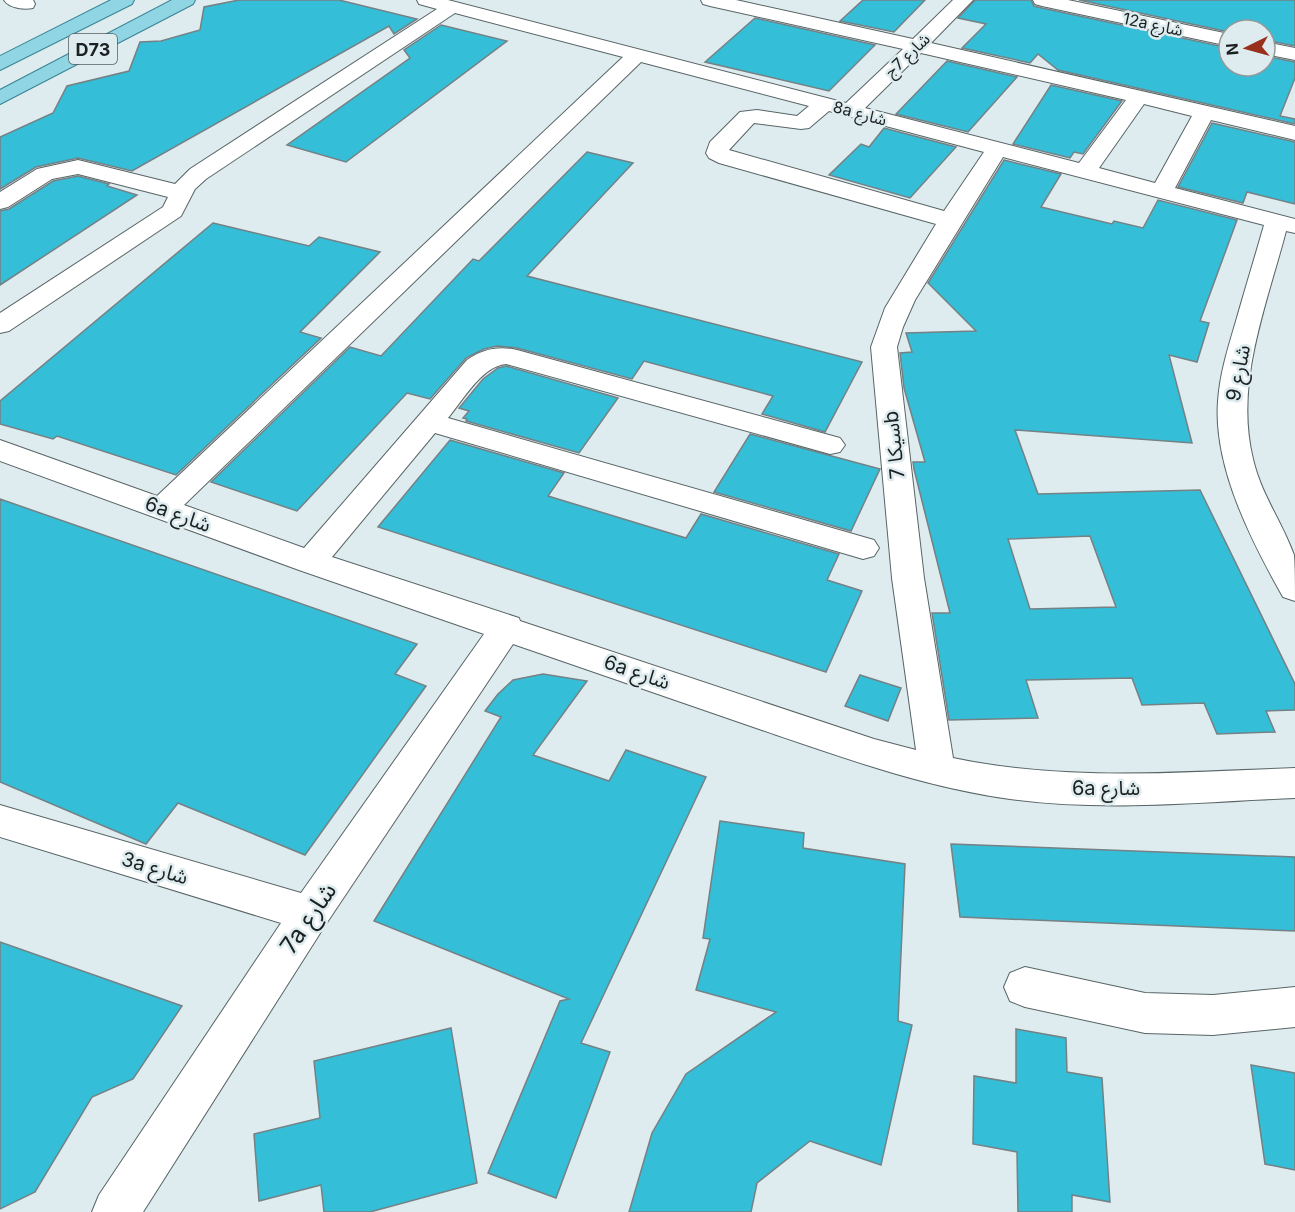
<svg xmlns="http://www.w3.org/2000/svg" width="1295" height="1212" viewBox="0 0 1295 1212" font-family="Inter,'Noto Sans Arabic',sans-serif">
<style>
.building{fill:#34bed7;stroke:#758184;stroke-width:1.5;fill-rule:evenodd}
.lines{fill:none;stroke-linecap:round;stroke-linejoin:round}
.minor-casing{stroke:#586466;stroke-width:2}
.major-casing{stroke:#368393;stroke-width:2}
.minor{fill:#fff;fill-rule:evenodd}
.major{fill:#8fd5e3;fill-rule:evenodd}
.labels{text-anchor:middle;dominant-baseline:central;stroke-width:5;stroke-linejoin:round;paint-order:stroke}
.far-street-label{font-size:16px;fill:#1b2021;stroke:#deecef}
.shield{fill:#deecef;stroke:#565d5f;stroke-width:1.5}
.shield-label{font-size:18px;font-weight:bold;fill:#1b2021}
.street-label{font-size:20px;fill:#1b2021;stroke:#deecef}
.near-street-label{font-size:24px;fill:#1b2021;stroke:#deecef}
</style>
<rect width="100%" height="100%" fill="#deecef"/>
<g class="building">
<polygon points="239,0 339,0 417,19 394,34 389,26 132,171 78,158 36,167 0,189 0,137 53,113 67,86 129,71 140,42 161,41 200,30 204,7"/>
<polygon points="863,0 925,0 894,32 840,21"/>
<polygon points="975,0 1031,0 1034,6 1042,8 1229,48 1229,66 1265,66 1265,56 1295,62 1295,78 1280,116 1295,119 1295,124 1058,70 1038,54 1030,63 962,48 986,24 958,18"/>
<polygon points="1079,0 1295,0 1295,46 1265,40 1265,30 1229,32"/>
<polygon points="755,18 875,45 829,91 705,62"/>
<polygon points="441,25 507,41 346,162 287,145 410,58 404,50"/>
<polygon points="947,61 1017,77 968,132 896,114"/>
<polygon points="1051,85 1122,101 1083,154 1074,152 1070,158 1013,144"/>
<polygon points="1212,123 1295,142 1295,204 1247,192 1243,203 1178,187"/>
<polygon points="884,128 956,147 910,198 829,175 861,144 869,147"/>
<polygon points="587,152 633,163 527,276 862,362 825,432 762,414 773,396 644,361 632,379 517,348 497,346 484,349 466,358 430,399 407,393 297,511 211,482 350,347 381,356 473,259 479,261"/>
<path d="M1004,160L1061,174L1041,207L1112,224L1114,221L1143,228L1158,200L1237,220L1200,321L1209,323L1197,362L1169,355L1192,443L1015,430L1038,494L1200,490L1295,684V710L1266,711L1275,732L1217,734L1204,703L1142,705L1132,678L1026,680L1038,718L949,720L932,613H950L914,469L913,462H925L904,388L900,353L912,352L906,333L976,331L928,283ZM1090,536L1116,607L1030,609L1008,539Z"/>
<polygon points="78,176 109,184 107,186 137,195 0,285 0,211 9,209 53,181"/>
<polygon points="213,223 309,246 319,237 380,252 300,332 321,338 176,475 57,436 53,439 0,424 0,401"/>
<polygon points="506,366 618,398 579,453 466,421 467,419 463,418 469,411 459,408 483,379 498,368"/>
<polygon points="750,434 880,469 851,531 714,492"/>
<polygon points="450,440 564,473 548,496 686,538 701,514 839,554 827,580 862,591 826,672 378,527"/>
<polygon points="0,499 417,644 395,674 426,686 305,855 178,803 146,844 0,782"/>
<polygon points="543,674 587,681 533,755 609,781 626,750 706,777 581,1043 610,1052 556,1198 488,1173 560,1001 569,999 374,921 501,717 485,711 498,694 513,680"/>
<polygon points="860,675 901,688 888,721 845,706"/>
<polygon points="720,821 804,833 803,848 905,864 898,1021 912,1025 881,1165 810,1141 757,1183 751,1212 629,1212 652,1133 686,1074 776,1012 696,990 710,939 703,938"/>
<polygon points="951,844 1295,857 1295,931 960,917"/>
<polygon points="0,942 182,1006 133,1079 92,1097 35,1192 0,1209"/>
<polygon points="451,1028 477,1183 370,1212 324,1212 321,1185 259,1201 254,1134 320,1118 314,1061"/>
<polygon points="1016,1029 1066,1038 1067,1072 1102,1078 1110,1202 1072,1195 1072,1212 1018,1212 1017,1152 973,1144 974,1076 1016,1083"/>
<polygon points="1251,1065 1295,1073 1295,1170 1265,1164"/>
</g>
<g class="lines">
<defs>
<g id="minor">
<path d="M4,0H33L35,4L33,8C24,10 9,8 4,0Z"/>
<path d="M417,0H448L846,103L903,49L710,6L703,4L701,0H736L913,39L953,0H973L931,43L1295,126V140L1211,120L1175,188L1295,219V233L1286,231C1267,304 1234,383 1253,459C1261,494 1282,522 1294,555C1295,568 1295,587 1295,601L1283,597C1252,542 1213,467 1218,401C1220,373 1228,348 1236,321C1245,289 1255,257 1264,225L1003,157L915,300L903,327L897,347L924,578L953,758C1066,782 1181,772 1295,768V798C1201,802 1104,812 1010,799C924,787 844,758 762,730C679,701 596,673 513,644L324,927L143,1212H92L99,1195L281,923L0,837V805L301,893L484,634L299,570L0,461V440L157,496L623,57L455,13L206,179L195,189L181,216L9,331L0,333V313L163,207L168,197L78,174L52,179L8,207L0,209V192L37,169L78,160L175,184L190,169L437,9L419,4ZM921,53L1126,100L1079,163L865,108ZM641,62L809,106L797,116L757,110L740,112L710,142L706,153L709,158L719,163L936,224L885,308L871,347L892,578L916,750L874,739L520,621L519,618L332,557L435,433L863,559L874,556L879,548L874,540L448,418C463,400 482,366 506,364L830,454L840,452L845,445L840,438L517,350C498,346 483,349 467,360L304,548L184,505ZM1144,104L1192,116L1155,183L1099,168ZM829,111L984,152L944,211L729,150L754,123L801,129L809,128Z"/>
<polygon points="1033,0 1068,0 1229,34 1229,46 1042,6 1035,4"/>
<polygon points="1265,42 1295,48 1295,60 1265,54"/>
<polygon points="1025,967 1145,993 1213,995 1295,987 1295,1027 1213,1035 1145,1033 1025,1007 1010,1001 1004,987 1010,973"/>
</g>
<g id="major">
<polygon points="111,0 134,0 132,4 0,70 0,56"/>
<polygon points="172,0 195,0 193,4 0,104 0,90"/>
</g>
</defs>
<use href="#minor" class="minor-casing"/>
<use href="#major" class="major-casing"/>
<use href="#minor" class="minor"/>
<use href="#major" class="major"/>
</g>
<g class="labels">
<g class="far-street-label">
<text transform="translate(1153 24) rotate(12)">12a شارع</text>
<text transform="translate(907 55) rotate(-44)">شارع 7ج</text>
<text transform="translate(860 113) rotate(15)">8a شارع</text>
</g>
<rect class="shield" x="69" y="34" width="48" height="30" rx="4.5"/>
<g class="shield-label">
<text x="93" y="49">D73</text>
</g>
<g class="street-label">
<text transform="translate(1238 373) rotate(-79)">شارع 9</text>
<text transform="translate(894 445) rotate(-96)">سيكا 7b</text>
<text transform="translate(178 514) rotate(20)">6a شارع</text>
<text transform="translate(637 672) rotate(19)">6a شارع</text>
<text x="1106" y="788">6a شارع</text>
<text transform="translate(155 868) rotate(17)">3a شارع</text>
</g>
<g class="near-street-label">
<text transform="translate(308 918) rotate(-56)">7a شارع</text>
</g>
</g>
<g transform="translate(1247 48) rotate(265)"><circle r="28" fill="#deecef" stroke="#909a9d" stroke-width="1.5"/>
<path d="M0-4.5L10 22L0 15L-10 22Z" fill="#99301c"/>
<text y="-9" font-size="16" font-weight="bold" text-anchor="middle" fill="#1b2021">N</text>
</g>
</svg>
